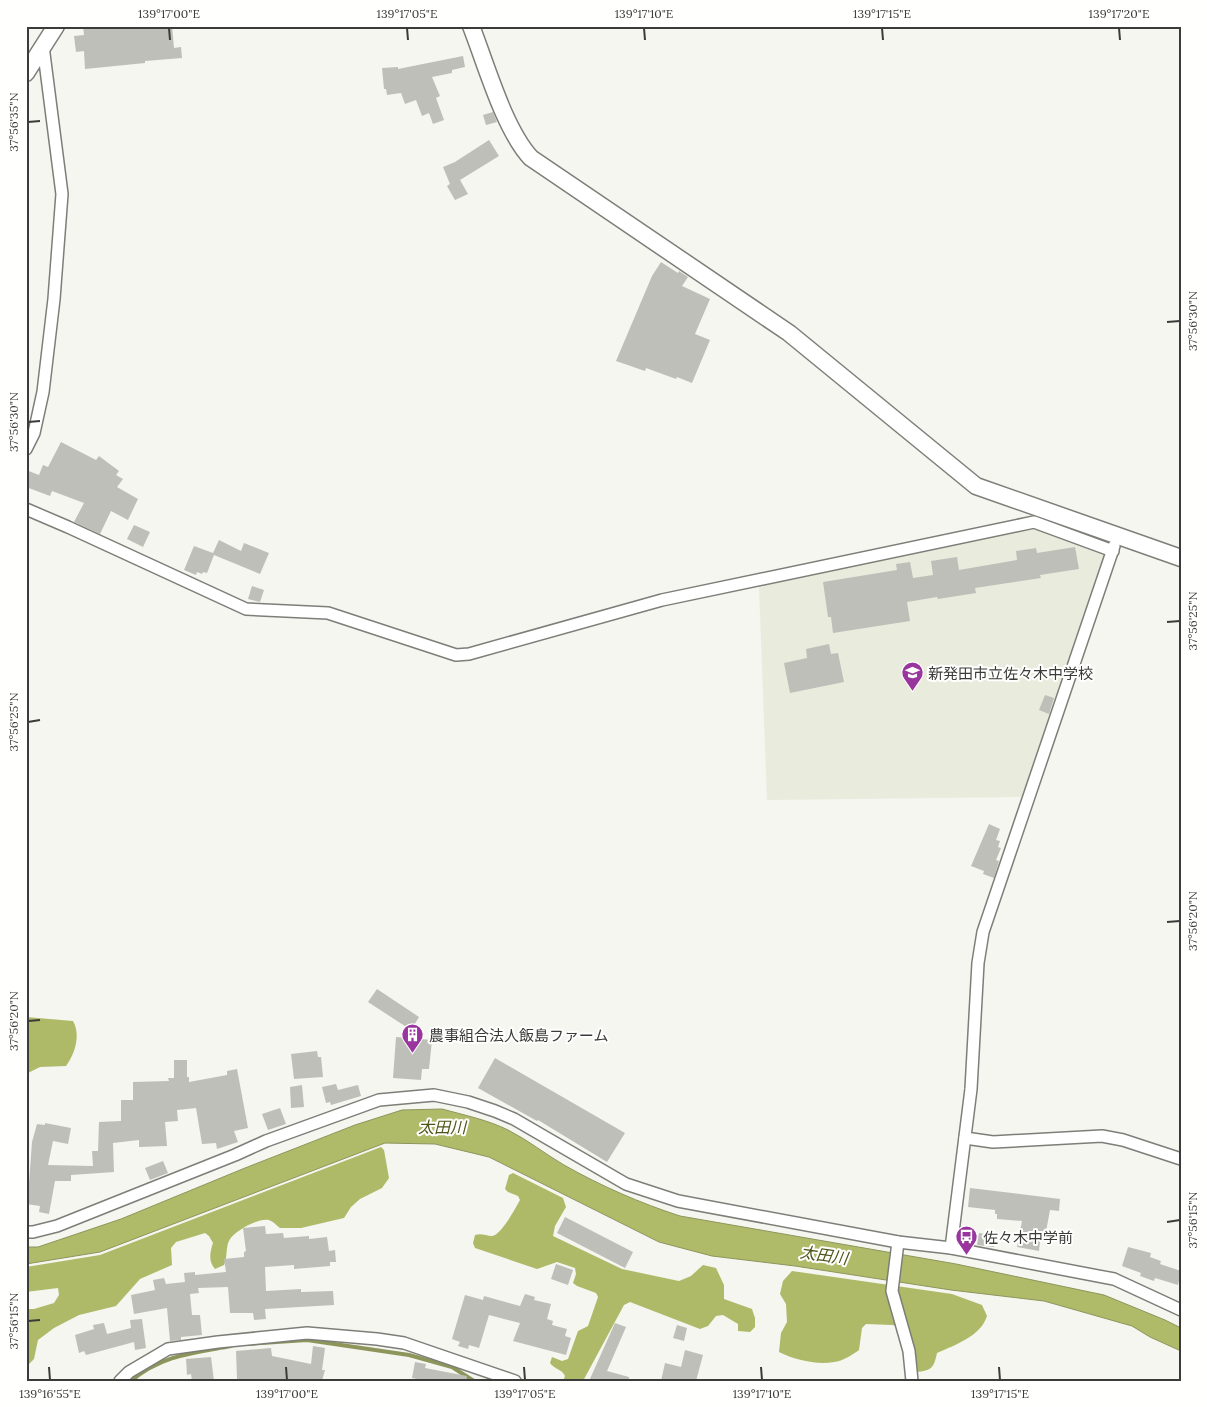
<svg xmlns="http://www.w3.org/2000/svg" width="1207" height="1407" viewBox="0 0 1207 1407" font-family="Lora,'Noto Sans JP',serif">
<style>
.built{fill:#e9ebdd}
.forest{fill:#afba69}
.water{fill:#b0bb6a;stroke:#8d955b}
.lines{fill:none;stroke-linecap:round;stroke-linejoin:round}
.stream{stroke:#8d955b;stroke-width:4}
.building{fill:#bebfb9}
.street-casing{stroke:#7d7e78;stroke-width:14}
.secondary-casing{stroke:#7d7e78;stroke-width:19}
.street{stroke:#fff;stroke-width:11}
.secondary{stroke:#fff;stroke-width:16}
.ticks{fill:none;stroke:#3b3c39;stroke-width:2}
.labels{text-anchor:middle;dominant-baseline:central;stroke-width:4;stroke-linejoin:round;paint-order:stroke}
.poi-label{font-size:15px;fill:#3b3c39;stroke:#fffffe;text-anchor:start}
.water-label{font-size:16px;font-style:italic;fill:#4e5419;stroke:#fffffe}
.neatline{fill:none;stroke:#3b3c39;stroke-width:2}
.ticks-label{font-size:12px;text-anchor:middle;fill:#3b3c39}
</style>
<rect width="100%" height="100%" fill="#f4f6ef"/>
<polygon class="built" points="1031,527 1107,556 1024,797 767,800 759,587"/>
<g class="forest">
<path d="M26,1017L73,1021C81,1035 75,1054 66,1066L40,1067L26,1074Z"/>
<path d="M381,1147L384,1150L389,1178L382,1188L360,1199L351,1207L344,1218L301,1228H280C277,1226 274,1222 271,1221C262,1215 235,1231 230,1239C225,1247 228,1257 224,1265L215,1269C208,1261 210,1252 213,1243L209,1236L205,1233L176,1242L171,1248L172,1265L140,1279L116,1306L79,1315L54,1328L38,1340L34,1359L29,1364L26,1362V1309H34L54,1303L59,1295L58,1288L26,1292V1267L100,1255Z"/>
<path d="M513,1173L563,1198L566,1207L555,1226L553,1236L622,1269L679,1281L691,1276L703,1265L716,1268L724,1285V1299L752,1309L755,1318V1327L750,1332L738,1331V1324L723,1315L716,1316L708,1326L700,1329L630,1302L624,1305L583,1381H563L565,1376C562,1369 554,1369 550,1363L552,1357L562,1361L568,1359L578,1331L588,1326L598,1297L596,1293L577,1286L573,1283L576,1274L575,1268L557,1262L537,1269L475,1248L473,1243L475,1235C482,1233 486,1236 492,1236C501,1235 515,1209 520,1200L518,1196L508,1192L505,1189L509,1175Z"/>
<path d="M792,1271L952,1294L982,1305L987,1316C981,1336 955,1345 937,1353C934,1367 932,1371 916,1372L914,1369L913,1343L906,1327L892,1325L866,1324L862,1328L859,1350C852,1355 843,1361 834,1362C816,1365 795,1360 779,1352L781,1333L787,1322L786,1304L780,1294L783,1281Z"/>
</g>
<path class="water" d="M442,1109C464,1115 488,1120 508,1130C528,1140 545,1154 564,1165C601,1186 640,1203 680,1216L956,1264L1104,1295L1165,1320L1181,1328V1351L1150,1337L1132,1326L1044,1301L951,1290L795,1266L712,1256L659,1242L489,1157L435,1144L385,1143L100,1252L26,1264V1247H38L121,1219L245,1168L355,1125L402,1110Z"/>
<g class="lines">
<g class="stream">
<polyline points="248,1344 307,1340 409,1355 452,1367 474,1381"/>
<path d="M131,1381C162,1355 193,1353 231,1346"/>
</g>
</g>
<g class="building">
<polygon points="83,26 172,26 174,48 181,47 182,58 145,61 145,63 85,69 84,51 76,52 74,36 84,35"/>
<polygon points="463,56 465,67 452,70 452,73 432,77 440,96 436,98 444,120 433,124 429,113 422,116 416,100 405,104 401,93 387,95 386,89 384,89 382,68 398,67 398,69"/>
<polygon points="493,112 497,122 486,125 483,115"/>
<polygon points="489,140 499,156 460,180 468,194 455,200 447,186 450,184 443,167 455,162"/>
<polygon points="661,262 678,273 679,271 688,277 682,286 710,299 695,334 710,340 692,383 677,377 676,379 646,368 645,371 616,361 652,276"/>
<polygon points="61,442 96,460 99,456 119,471 116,475 123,479 117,487 138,499 128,520 111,511 100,534 74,522 84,503 52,491 50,496 26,487 26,470 39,475 43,465 48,467"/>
<polygon points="134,525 150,532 143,547 127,539"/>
<polygon points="219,540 241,551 244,543 269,553 260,574 214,555 207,573 203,572 202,574 197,572 196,575 184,570 194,546 213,553"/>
<polygon points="1075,547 1079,569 1040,575 1041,578 975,588 976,593 938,599 937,597 907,602 910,621 833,633 831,617 828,617 823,582 897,570 896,564 910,562 913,578 933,575 931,561 957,557 959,570 1017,560 1016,551 1036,548 1037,553"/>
<polygon points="252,586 264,590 260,602 248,599"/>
<polygon points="829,644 831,654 838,653 844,682 790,693 784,663 807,658 806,649"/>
<polygon points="1045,695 1054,698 1049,714 1039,710"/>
<polygon points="989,824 1000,829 996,840 1000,841 998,847 1001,848 996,860 999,861 994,878 983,874 984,871 971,866"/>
<polygon points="377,989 419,1017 411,1030 368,1002"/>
<polygon points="396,1037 432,1040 429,1069 422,1069 421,1080 393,1078"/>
<polygon points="317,1051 318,1057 321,1057 323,1077 294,1079 291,1054"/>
<polygon points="495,1058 625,1133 607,1162 538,1120 537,1121 478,1088"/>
<polygon points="174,1060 187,1060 187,1077 189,1077 189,1082 227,1075 227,1071 237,1069 248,1128 234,1131 238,1142 217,1149 216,1143 202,1144 196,1108 177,1110 178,1121 165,1122 167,1146 139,1147 139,1140 113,1143 114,1172 71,1175 71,1181 55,1181 49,1214 39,1212 40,1206 26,1204 26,1182 29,1183 32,1142 37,1124 45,1125 45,1123 71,1128 68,1144 53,1141 48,1165 93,1166 92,1151 98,1151 99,1122 121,1121 121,1100 133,1100 133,1082 169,1081 168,1078 174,1078"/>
<polygon points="336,1084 338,1090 358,1085 361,1096 331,1105 330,1102 326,1103 322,1087"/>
<polygon points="302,1085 304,1107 291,1108 290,1087"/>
<polygon points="280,1108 286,1124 268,1130 262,1114"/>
<polygon points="163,1161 168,1173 150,1180 145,1168"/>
<polygon points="970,1188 1060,1199 1059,1211 1050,1210 1044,1242 1040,1242 1039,1251 1017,1247 1022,1221 997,1219 997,1214 995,1214 995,1210 968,1207"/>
<polygon points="565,1217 633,1252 625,1268 557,1233"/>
<polygon points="265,1226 266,1234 283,1233 284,1238 309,1236 309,1239 327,1237 329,1251 335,1250 336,1262 330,1262 330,1266 294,1269 294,1265 265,1267 266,1291 301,1289 301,1292 333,1291 334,1305 265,1309 266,1319 254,1320 253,1313 230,1313 228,1287 198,1288 199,1293 190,1294 192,1315 200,1315 202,1335 181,1337 181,1340 170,1341 167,1308 134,1314 131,1295 155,1290 153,1280 164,1278 166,1284 185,1282 184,1273 195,1272 195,1275 226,1272 224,1259 244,1257 244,1252 246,1251 243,1228"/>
<polygon points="979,1233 996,1236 994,1247 977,1245"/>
<polygon points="1128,1247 1151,1253 1150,1257 1161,1261 1160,1264 1181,1271 1178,1285 1155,1278 1154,1281 1140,1276 1141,1273 1122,1266"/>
<polygon points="556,1264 573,1270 568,1285 551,1279"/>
<polygon points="525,1294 535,1297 534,1300 551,1304 547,1319 553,1321 552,1325 567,1329 565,1336 571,1338 566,1355 513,1341 520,1323 489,1315 479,1348 469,1345 468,1349 458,1346 460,1342 452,1339 465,1295 483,1300 484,1296 520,1306"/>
<polygon points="142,1319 146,1348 135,1350 134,1342 86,1355 84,1351 79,1353 75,1335 94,1329 93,1325 104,1323 107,1334 131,1328 130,1320"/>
<polygon points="615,1323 626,1327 607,1371 629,1377 629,1381 589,1381"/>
<polygon points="677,1325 687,1328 684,1341 673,1338"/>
<polygon points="313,1346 325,1348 322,1370 325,1370 322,1381 242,1381 241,1379 237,1379 236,1351 271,1348 272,1356 311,1364"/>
<polygon points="685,1350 703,1355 696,1381 661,1381 665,1363 681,1367"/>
<polygon points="211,1357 214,1381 192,1381 191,1374 187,1375 186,1359"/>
<polygon points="415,1362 426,1364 425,1368 467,1376 466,1381 427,1381 412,1378"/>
</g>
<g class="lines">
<defs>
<g id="street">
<polyline points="26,449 34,433 43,392 54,299 62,194 43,46"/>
<polyline points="26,509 68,527 246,609 328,613 456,655 469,654 662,600 1034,522 1113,551"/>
<polyline points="965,1138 993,1142 1102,1136 1123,1140 1181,1159"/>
<polyline points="26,1232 33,1232 57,1226 235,1155 266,1141 379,1100 434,1095 468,1102 495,1111 514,1119 626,1184 678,1201 898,1242 951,1248 1114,1279 1181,1310"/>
<polyline points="898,1242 892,1291 909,1351 912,1381"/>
<polyline points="951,1248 971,1089 978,963 983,932 1114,546"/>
<polyline points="120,1381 129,1372 168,1349 218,1342 307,1333 377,1339 404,1343 515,1381"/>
</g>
<g id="secondary">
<path d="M471,26C486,64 504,129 531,158L789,333L976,486L1181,558"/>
<polyline points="26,73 56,26"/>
</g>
</defs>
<use href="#street" class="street-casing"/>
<use href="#secondary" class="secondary-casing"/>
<use href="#street" class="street"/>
<use href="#secondary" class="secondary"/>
</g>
<path class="ticks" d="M169,28L170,40M407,28L408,40M644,28L645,40M882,28L883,40M1119,28L1120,40M28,122L40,121M1167,322L1180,321M28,422L40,421M1167,622L1180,621M28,722L40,720M1167,922L1180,921M28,1021L40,1020M1167,1222L1180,1220M28,1321L40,1320M49,1367L50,1380M286,1367L287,1380M524,1367L525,1380M761,1367L762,1380M999,1367L1000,1380"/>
<defs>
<symbol id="school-pin" viewBox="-11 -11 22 30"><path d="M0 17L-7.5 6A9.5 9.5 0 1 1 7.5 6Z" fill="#98369e" stroke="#fffffe"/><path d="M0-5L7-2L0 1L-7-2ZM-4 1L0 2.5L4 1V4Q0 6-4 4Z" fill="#fff"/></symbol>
<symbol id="building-pin" viewBox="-11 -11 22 30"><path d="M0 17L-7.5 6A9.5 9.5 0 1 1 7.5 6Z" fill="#98369e" stroke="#fffffe"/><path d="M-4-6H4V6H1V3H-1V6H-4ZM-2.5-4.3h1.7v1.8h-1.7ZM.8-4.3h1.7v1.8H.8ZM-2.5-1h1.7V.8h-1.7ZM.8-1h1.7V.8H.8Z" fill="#fff"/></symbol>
<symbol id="bus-pin" viewBox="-11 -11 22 30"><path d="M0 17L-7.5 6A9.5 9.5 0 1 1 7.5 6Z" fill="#98369e" stroke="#fffffe"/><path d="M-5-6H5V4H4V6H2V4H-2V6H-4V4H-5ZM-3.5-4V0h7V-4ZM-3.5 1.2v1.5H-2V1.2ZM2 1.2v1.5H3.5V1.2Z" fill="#fff"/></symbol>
</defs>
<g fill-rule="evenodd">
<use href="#school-pin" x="900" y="660" width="25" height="34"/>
<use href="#building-pin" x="400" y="1022" width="25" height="34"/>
<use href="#bus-pin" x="954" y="1224" width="25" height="34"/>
</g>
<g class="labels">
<g class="poi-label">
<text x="928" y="673">新発田市立佐々木中学校</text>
<text x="429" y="1035">農事組合法人飯島ファーム</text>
<text x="983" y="1237">佐々木中学前</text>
</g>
<g class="water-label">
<text x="442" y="1127">太田川</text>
<text transform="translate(824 1255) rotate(8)">太田川</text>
</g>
</g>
<rect width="1207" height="1407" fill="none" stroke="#fffffe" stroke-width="55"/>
<rect x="28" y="28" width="1152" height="1352" class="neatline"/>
<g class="ticks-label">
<text x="169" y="18">139°17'00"E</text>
<text x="407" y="18">139°17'05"E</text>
<text x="644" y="18">139°17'10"E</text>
<text x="882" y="18">139°17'15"E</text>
<text x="1119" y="18">139°17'20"E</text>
<text transform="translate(14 122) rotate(-90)" y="4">37°56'35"N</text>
<text transform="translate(1193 321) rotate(-90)" y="4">37°56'30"N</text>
<text transform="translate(14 422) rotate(-90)" y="4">37°56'30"N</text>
<text transform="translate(1193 621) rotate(-90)" y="4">37°56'25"N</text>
<text transform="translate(14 722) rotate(-90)" y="4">37°56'25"N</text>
<text transform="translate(1193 921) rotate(-90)" y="4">37°56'20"N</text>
<text transform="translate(14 1021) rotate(-90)" y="4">37°56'20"N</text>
<text transform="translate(1193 1220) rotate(-90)" y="4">37°56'15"N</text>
<text transform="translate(14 1321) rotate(-90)" y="4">37°56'15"N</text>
<text x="50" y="1398">139°16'55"E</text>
<text x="287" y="1398">139°17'00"E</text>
<text x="525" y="1398">139°17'05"E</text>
<text x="762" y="1398">139°17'10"E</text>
<text x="1000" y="1398">139°17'15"E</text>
</g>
</svg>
